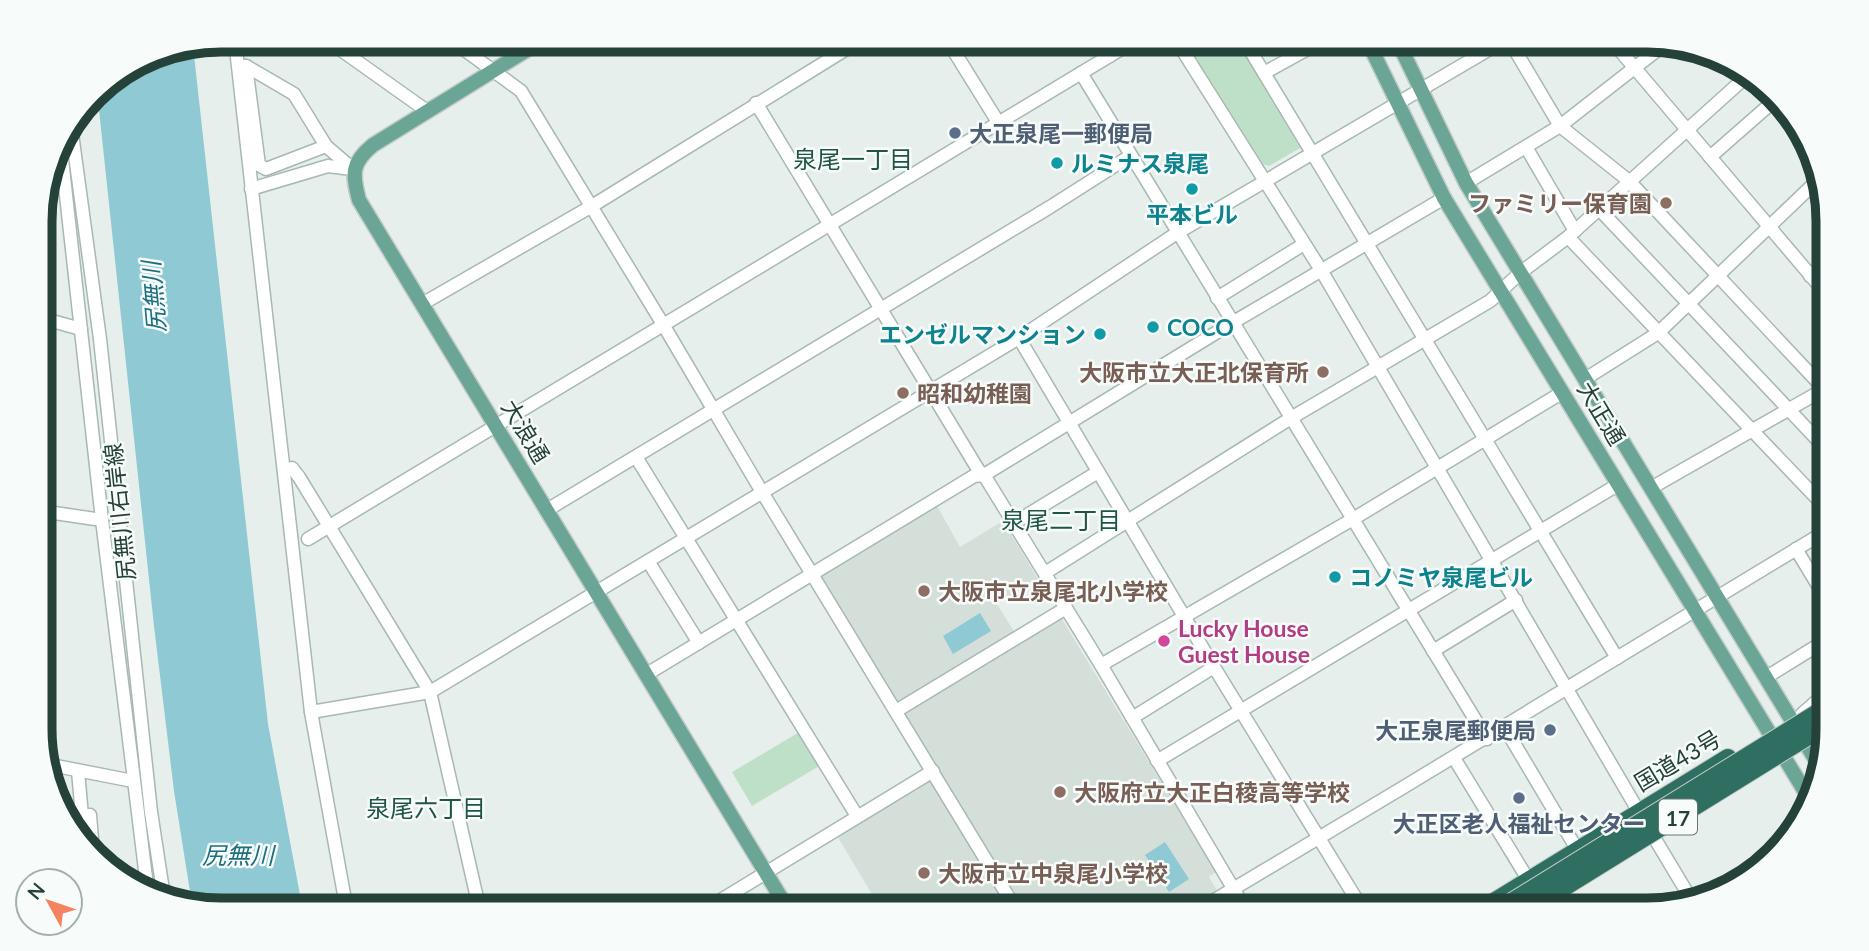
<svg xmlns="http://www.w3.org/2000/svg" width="1869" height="951" viewBox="0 0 1869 951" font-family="Lato,'Noto Sans JP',sans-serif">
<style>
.built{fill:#d4dfda}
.green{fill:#bfe0c8}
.water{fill:#8ec9d4}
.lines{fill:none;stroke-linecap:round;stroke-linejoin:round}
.minor-casing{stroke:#a8b8b2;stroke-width:15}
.major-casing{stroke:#c2cac8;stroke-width:17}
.highway-casing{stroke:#c2cac8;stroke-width:20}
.minor{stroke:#fff;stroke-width:12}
.major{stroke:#6aa596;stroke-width:14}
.highway{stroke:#2f6f62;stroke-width:18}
.highway-bridge-casing{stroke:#c2cac8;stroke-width:20;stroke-linecap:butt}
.highway-bridge{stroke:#2f6f62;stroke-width:18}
.service-dot{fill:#5c6f8a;stroke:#f7fbf9;stroke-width:2.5}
.culture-dot{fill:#0f9aa8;stroke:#f7fbf9;stroke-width:2.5}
.education-dot{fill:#8d6e63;stroke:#f7fbf9;stroke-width:2.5}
.hotel-dot{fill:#d1479c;stroke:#f7fbf9;stroke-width:2.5}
.labels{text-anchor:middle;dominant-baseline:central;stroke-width:5;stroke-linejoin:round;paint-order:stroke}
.shield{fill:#f7fbf9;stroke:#637a73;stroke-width:2}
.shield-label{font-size:21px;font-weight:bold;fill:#24423a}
.service-label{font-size:23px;font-weight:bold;fill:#4e5e75;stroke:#f7fbf9;text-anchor:start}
.culture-label{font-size:23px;font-weight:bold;fill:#0d838f;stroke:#f7fbf9;text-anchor:start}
.education-label{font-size:23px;font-weight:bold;fill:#785e54;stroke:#f7fbf9;text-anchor:start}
.street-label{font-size:23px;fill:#24423a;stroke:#f7fbf9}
.hotel-label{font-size:23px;font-weight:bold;fill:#b23c85;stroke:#f7fbf9;text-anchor:start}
.neighbourhood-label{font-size:24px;fill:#1f5548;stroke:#f7fbf9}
.water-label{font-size:24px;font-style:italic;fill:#1c6f80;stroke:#f7fbf9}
.rim{fill:none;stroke:#24423a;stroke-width:9}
</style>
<rect width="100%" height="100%" fill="#e6efeb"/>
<g class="built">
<polygon points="936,504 960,547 1003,521 1038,579 997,604 1015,633 899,704 820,574"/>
<polygon points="1060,616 1216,872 1209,877 1217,891 1185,911 1023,911 903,713"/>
<polygon points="931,778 1011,911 882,911 836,834"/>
</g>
<g class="green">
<polygon points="1184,40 1237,40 1301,141 1300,148 1269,166 1263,164"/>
<polygon points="801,731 821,765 752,806 732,772"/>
</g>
<g class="water">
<polygon points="193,46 268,724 303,911 222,911 192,904 174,791 154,626 97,91 102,86 153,54"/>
<polygon points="980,613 991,631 953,654 943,636"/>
<polygon points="1165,842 1189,879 1169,892 1145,855"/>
</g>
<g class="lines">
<defs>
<g id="minor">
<polyline points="235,40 311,712 347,911"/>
<polyline points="327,40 427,111"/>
<polyline points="451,40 521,91 664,326 762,492 1017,911"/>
<polyline points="947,40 998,122"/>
<polyline points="1100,40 1110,56"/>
<polyline points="1176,40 1321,270 1639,812"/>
<polyline points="1244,40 1617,658"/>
<polyline points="1509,40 1560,126 1629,181 1828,393"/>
<polyline points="1611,40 1828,296"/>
<polyline points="246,66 259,165 266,169 326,146"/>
<polyline points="242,67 246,66 294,94 326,146 354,170"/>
<polyline points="1081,73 1487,739"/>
<polyline points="1264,73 1324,40"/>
<polyline points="756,103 979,471 984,475 1101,665 1246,910"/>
<polyline points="71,126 100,339 151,812 164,897"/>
<polyline points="60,141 102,520 148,894"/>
<polyline points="1526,147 1575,231"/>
<polyline points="1710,157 1775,100"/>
<polyline points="1466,183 1560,126 1665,44"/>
<polyline points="251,189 328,166 352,169"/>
<polyline points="1599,209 1828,451"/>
<polyline points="1568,237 1828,510"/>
<polyline points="1810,276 1827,261"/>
<polyline points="1217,298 1304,244"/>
<polyline points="422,304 592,206 861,40"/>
<polyline points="41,318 81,329"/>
<polyline points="1019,338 1214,667 1363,910"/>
<polyline points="1585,379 1658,333 1820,178"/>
<polyline points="636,457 857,816"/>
<polyline points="284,470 292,468 299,477 430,692 480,911"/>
<polyline points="1651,488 1828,387"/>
<polyline points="547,510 1050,207 1130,156"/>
<polyline points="41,511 102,520"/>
<polyline points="1014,523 1098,472"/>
<polyline points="308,539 1136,40"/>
<polyline points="1796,549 1828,602"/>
<polyline points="648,561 699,643"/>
<polyline points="1045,573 1291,418 1490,301 1520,273 1568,237 1747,76"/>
<polyline points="1433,651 1516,600"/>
<polyline points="1101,665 1353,519 1563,392"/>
<polyline points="647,674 974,476 984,475 1232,323 1444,198"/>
<polyline points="1765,678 1828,639"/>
<polyline points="896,711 1066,608"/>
<polyline points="311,712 430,692 1019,338 1177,233 1505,40"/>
<polyline points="1802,714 1829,690"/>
<polyline points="1132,718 1214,667"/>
<polyline points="1505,728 1578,851"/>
<polyline points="1806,745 1825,744"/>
<polyline points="1454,758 1529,881"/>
<polyline points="1157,761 1619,484"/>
<polyline points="46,764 133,781"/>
<polyline points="78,771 82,816"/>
<polyline points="69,819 90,815 93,852"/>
<polyline points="1655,839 1691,899"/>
<path d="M1198,910C1409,785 1618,657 1828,530"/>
<polyline points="703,911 933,771"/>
</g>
<g id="major">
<path d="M543,40L373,145C351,163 352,174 359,200L789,911"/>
<polyline points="1367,40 1444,198 1812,803"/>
<polyline points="1397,40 1466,183 1820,767"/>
</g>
<polyline id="highway" points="1481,910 1728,758"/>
</defs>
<use href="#minor" class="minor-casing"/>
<use href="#major" class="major-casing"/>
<use href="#highway" class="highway-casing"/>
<use href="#minor" class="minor"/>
<use href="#major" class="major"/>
<use href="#highway" class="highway"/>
<defs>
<g id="highway-bridge">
<polyline points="1499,910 1829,706"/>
<polyline points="1527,910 1829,723"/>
</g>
</defs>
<use href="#highway-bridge" class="highway-bridge-casing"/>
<use href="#highway-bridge" class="highway-bridge"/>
</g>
<g class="service-dot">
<circle cx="955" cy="133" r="7"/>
<circle cx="1550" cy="730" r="7"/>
<circle cx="1519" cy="798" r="7"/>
</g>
<g class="culture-dot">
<circle cx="1057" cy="163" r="7"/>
<circle cx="1192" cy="189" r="7"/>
<circle cx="1153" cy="327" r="7"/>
<circle cx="1100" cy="334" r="7"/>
<circle cx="1335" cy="577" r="7"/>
</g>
<g class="education-dot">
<circle cx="1666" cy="203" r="7"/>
<circle cx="1323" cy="372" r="7"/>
<circle cx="903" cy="393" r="7"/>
<circle cx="924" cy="591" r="7"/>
<circle cx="1060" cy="792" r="7"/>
<circle cx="924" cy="873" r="7"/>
</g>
<circle class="hotel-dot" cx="1164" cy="641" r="7"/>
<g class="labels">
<rect class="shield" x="1659" y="799.5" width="38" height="35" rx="5"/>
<g class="shield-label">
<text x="1678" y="817">17</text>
</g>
<g class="service-label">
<text x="969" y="133">大正泉尾一郵便局</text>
<text x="1536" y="730" text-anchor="end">大正泉尾郵便局</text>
<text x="1519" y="823" text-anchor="middle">大正区老人福祉センター</text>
</g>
<g class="culture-label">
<text x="1071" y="163">ルミナス泉尾</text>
<text x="1192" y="214" text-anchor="middle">平本ビル</text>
<text x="1167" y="327">COCO</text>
<text x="1086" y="334" text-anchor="end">エンゼルマンション</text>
<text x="1349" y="577">コノミヤ泉尾ビル</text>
</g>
<g class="education-label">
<text x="1652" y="203" text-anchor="end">ファミリー保育園</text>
<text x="1309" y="372" text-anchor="end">大阪市立大正北保育所</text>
<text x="917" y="393">昭和幼稚園</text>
<text x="938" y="591">大阪市立泉尾北小学校</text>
<text x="1074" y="792">大阪府立大正白稜高等学校</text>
<text x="938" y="873">大阪市立中泉尾小学校</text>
</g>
<g class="street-label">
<text transform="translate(1602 413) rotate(59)">大正通</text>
<text transform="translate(526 431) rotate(59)">大浪通</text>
<text transform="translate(119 512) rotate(-96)">尻無川右岸線</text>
<text transform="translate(1677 760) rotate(-31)">国道43号</text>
</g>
<g class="hotel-label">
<text x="1178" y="628">Lucky House<tspan x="1178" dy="26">Guest House</tspan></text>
</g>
<g class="neighbourhood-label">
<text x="853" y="158">泉尾一丁目</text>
<text x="1061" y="519">泉尾二丁目</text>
<text x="426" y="807">泉尾六丁目</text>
</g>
<g class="water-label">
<text transform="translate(153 297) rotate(-95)">尻無川</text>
<text x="238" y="854">尻無川</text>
</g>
</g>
<path d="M0 0H1869V951H0ZM221 52H1647A169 169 0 0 1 1816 221V729A169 169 0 0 1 1647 898H221A169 169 0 0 1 52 729V221A169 169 0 0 1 221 52Z" fill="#f7fbf9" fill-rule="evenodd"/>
<path class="rim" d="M221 52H1647A169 169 0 0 1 1816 221V729A169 169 0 0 1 1647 898H221A169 169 0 0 1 52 729V221A169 169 0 0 1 221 52Z"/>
<g transform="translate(49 902) rotate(310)"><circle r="33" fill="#f7fbf9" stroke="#a3b1ad" stroke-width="2"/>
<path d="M0-5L12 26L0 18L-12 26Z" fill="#f4845f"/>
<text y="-10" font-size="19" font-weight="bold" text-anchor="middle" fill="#24423a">N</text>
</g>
</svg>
